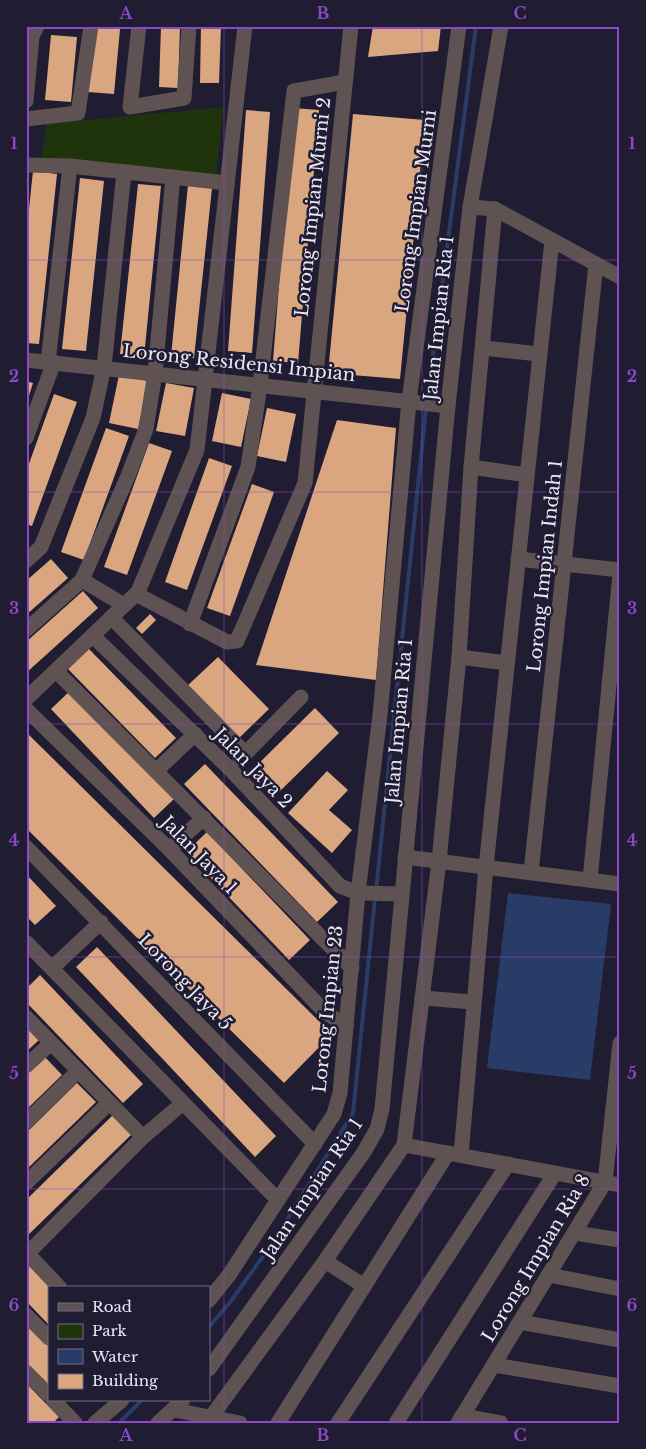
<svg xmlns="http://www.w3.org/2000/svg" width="646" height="1449" viewBox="0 0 646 1449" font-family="'Libre Baskerville',serif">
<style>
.green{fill:#20340c}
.water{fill:#293c68}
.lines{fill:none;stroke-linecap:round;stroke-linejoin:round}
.stream{stroke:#293c68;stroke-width:4}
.building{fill:#daa680}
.minor{stroke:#5f5252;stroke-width:15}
.grid{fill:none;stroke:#8c48c7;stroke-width:1;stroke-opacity:0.55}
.labels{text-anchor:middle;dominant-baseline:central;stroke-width:5;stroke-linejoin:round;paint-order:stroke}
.street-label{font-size:18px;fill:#eae8f7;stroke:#201d32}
.neatline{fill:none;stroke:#8c48c7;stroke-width:2}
.grid-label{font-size:16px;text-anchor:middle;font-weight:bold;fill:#8c48c7}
</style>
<rect width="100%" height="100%" fill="#201d32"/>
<polygon class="green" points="223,107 216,177 40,163 47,124"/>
<polygon class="water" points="508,893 611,904 590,1080 487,1068"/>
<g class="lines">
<g class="stream">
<polyline points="427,401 476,26"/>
<polyline points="376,891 426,408"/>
<polyline points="209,1327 231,1301 274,1241 353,1113 375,898"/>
<polyline points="119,1423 142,1400"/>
</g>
</g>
<g class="building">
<polygon points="161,26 180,26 178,88 159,87"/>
<polygon points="201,26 221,26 219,83 200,83"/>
<polygon points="373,26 441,26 438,51 368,57"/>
<polygon points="94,27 120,29 114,94 88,92"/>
<polygon points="51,35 77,37 71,102 45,100"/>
<polygon points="293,108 319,110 298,363 273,361"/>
<polygon points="246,110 270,112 252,353 228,351"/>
<polygon points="353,114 425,120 400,379 328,373"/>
<polygon points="33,171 57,174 39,344 26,343 26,237"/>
<polygon points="80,178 104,181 86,351 62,349"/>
<polygon points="138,184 161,186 144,357 120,354"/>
<polygon points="188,185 212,188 194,358 171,356"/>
<polygon points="119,375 148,381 138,429 109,423"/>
<polygon points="26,381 33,383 27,402 26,402"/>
<polygon points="166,383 194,388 185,436 156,431"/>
<polygon points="222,393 251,399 241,447 212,441"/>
<polygon points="54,394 77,402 32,526 26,524 26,472"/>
<polygon points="267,408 296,414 286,462 257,456"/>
<polygon points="337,420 396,428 376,680 256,665"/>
<polygon points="106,428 129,436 84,560 61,552"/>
<polygon points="149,443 172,451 127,575 104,567"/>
<polygon points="209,458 232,466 187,590 165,582"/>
<polygon points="252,484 274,492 230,616 207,608"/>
<polygon points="51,559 68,578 26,615 26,581"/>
<polygon points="83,591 98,608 26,673 26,642"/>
<polygon points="150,614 156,620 142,634 136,628"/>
<polygon points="89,649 176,738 155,758 68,669"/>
<polygon points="218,657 269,709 237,740 186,687"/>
<polygon points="72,689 175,798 154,818 51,709"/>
<polygon points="315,708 339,733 275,796 251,771"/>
<polygon points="26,732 332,1034 284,1083 26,828"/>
<polygon points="205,764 338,902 317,922 184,784"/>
<polygon points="327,771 348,790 329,810 352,830 332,853 288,813"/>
<polygon points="207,832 310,940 289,960 186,852"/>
<polygon points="26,874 56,906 35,925 26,916"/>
<polygon points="97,947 276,1136 255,1157 76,967"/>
<polygon points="40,975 143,1084 123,1103 26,1002 26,989"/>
<polygon points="26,1027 39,1040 26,1052"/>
<polygon points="44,1056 62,1075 26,1110 26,1073"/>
<polygon points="77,1083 96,1102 26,1170 26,1133"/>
<polygon points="114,1114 133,1133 26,1237 26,1200"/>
<polygon points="26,1260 53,1288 49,1288 49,1325 26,1301"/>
<polygon points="26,1322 49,1346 49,1387 26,1364"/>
<polygon points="26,1383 59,1417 53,1423 26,1423"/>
</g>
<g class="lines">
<g class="minor">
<polyline points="139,26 130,107 184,98 189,26"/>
<polyline points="26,101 32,37 37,26"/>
<polyline points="26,119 78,113 91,26"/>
<polyline points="26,165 70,166 227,183"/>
<polyline points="470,207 495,209 620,277"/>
<polyline points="484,348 539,354"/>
<polyline points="26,360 448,406"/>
<polyline points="48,362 70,166"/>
<polyline points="26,438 54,362"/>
<polyline points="471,467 527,475"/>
<polyline points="518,559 620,570"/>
<polyline points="26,561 41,547 93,418 104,367 124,172"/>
<polyline points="82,580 124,605"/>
<polyline points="136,594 227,642 237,641 305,483 351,26"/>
<polyline points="111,617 245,753"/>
<polyline points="190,624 248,467 260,385 294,91 345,82"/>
<polyline points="26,630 82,580 128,476 146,429 155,373 173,177"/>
<polyline points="93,636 230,769 340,886 358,893 401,894"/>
<polyline points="459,657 507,663"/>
<polyline points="56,671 352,968"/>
<polyline points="26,699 138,592 197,450 245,26"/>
<polyline points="26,709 169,849 324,1011 346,1026"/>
<polyline points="240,759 301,697"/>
<polyline points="156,771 195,734"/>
<polyline points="26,847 315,1144"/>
<polyline points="169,849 204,818"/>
<polyline points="405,857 620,884"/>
<polyline points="531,872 596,264"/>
<polyline points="590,880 620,574"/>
<polyline points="26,942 278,1200"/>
<polyline points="52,968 101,922"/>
<polyline points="422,998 474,1002"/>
<polyline points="26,1017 143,1137"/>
<polyline points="26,1066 51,1043"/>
<polyline points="26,1122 78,1071"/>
<polyline points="404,1145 620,1185"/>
<polyline points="461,1155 486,867 552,240"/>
<polyline points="26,1183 109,1103"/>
<polyline points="575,1233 620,1240"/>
<polyline points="26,1252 60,1288"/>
<polyline points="28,1253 143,1137 183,1103"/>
<polyline points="325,1261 364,1286"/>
<polyline points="549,1275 620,1289"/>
<polyline points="209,1300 229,1275 334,1114 340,1093 358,893 380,715 409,401 459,26"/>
<polyline points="26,1315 49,1338"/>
<polyline points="520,1322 620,1340"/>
<polyline points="494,1365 620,1386"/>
<polyline points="209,1369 364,1152 377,1129 382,1109 448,406 470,207 501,26"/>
<polyline points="26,1372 49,1395"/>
<polyline points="53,1400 75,1423"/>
<polyline points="174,1410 240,1423"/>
<polyline points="462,1416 501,1423"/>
<polyline points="211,1417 325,1261 404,1145 439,861 459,657 471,467 495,209"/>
<polyline points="95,1423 122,1400"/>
<polyline points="158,1423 183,1400"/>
<polyline points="278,1423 448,1153"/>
<polyline points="338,1423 508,1164"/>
<polyline points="396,1423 555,1173"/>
<polyline points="458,1423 605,1182 620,1043"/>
</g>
</g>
<path class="grid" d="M224,26V1423M422,26V1423M26,260H620M26,492H620M26,724H620M26,957H620M26,1189H620"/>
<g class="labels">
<g class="street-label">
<text transform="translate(313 207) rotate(-84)">Lorong Impian Murni 2</text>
<text transform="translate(416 211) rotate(-82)">Lorong Impian Murni</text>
<text transform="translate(439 318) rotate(-84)">Jalan Impian Ria 1</text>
<text transform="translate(239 363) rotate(6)">Lorong Residensi Impian</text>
<text transform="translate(545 566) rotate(-84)">Lorong Impian Indah 1</text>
<text transform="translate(399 721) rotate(-85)">Jalan Impian Ria 1</text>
<text transform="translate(253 768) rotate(46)">Jalan Jaya 2</text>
<text transform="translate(199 855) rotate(46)">Jalan Jaya 1</text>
<text transform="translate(185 982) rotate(46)">Lorong Jaya 5</text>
<text transform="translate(328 1009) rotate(-84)">Lorong Impian 23</text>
<text transform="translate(312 1189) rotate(-56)">Jalan Impian Ria 1</text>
<text transform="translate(536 1258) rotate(-59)">Lorong Impian Ria 8</text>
</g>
</g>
<rect width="646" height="1449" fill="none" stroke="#201d32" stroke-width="55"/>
<rect x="48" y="1286" width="162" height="115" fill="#201d32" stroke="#716e81"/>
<rect x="58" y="1303" width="25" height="8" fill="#5f5252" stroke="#716e81"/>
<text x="92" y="1312" font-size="15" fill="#eae8f7">Road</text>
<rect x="58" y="1324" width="25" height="15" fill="#20340c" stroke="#716e81"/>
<text x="92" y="1336" font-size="15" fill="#eae8f7">Park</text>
<rect x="58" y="1349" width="25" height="15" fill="#293c68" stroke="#716e81"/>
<text x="92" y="1362" font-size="15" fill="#eae8f7">Water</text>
<rect x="58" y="1374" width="25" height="15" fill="#daa680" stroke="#716e81"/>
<text x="92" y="1386" font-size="15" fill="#eae8f7">Building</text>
<rect x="28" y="28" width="590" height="1394" class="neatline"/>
<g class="grid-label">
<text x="126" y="19">A</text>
<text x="323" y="19">B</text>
<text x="520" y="19">C</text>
<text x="14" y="149">1</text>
<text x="632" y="149">1</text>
<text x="14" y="382">2</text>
<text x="632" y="382">2</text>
<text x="14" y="614">3</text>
<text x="632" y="614">3</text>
<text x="14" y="846">4</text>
<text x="632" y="846">4</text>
<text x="14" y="1079">5</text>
<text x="632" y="1079">5</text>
<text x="14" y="1311">6</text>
<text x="632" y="1311">6</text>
<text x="126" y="1441">A</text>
<text x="323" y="1441">B</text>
<text x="520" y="1441">C</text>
</g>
</svg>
